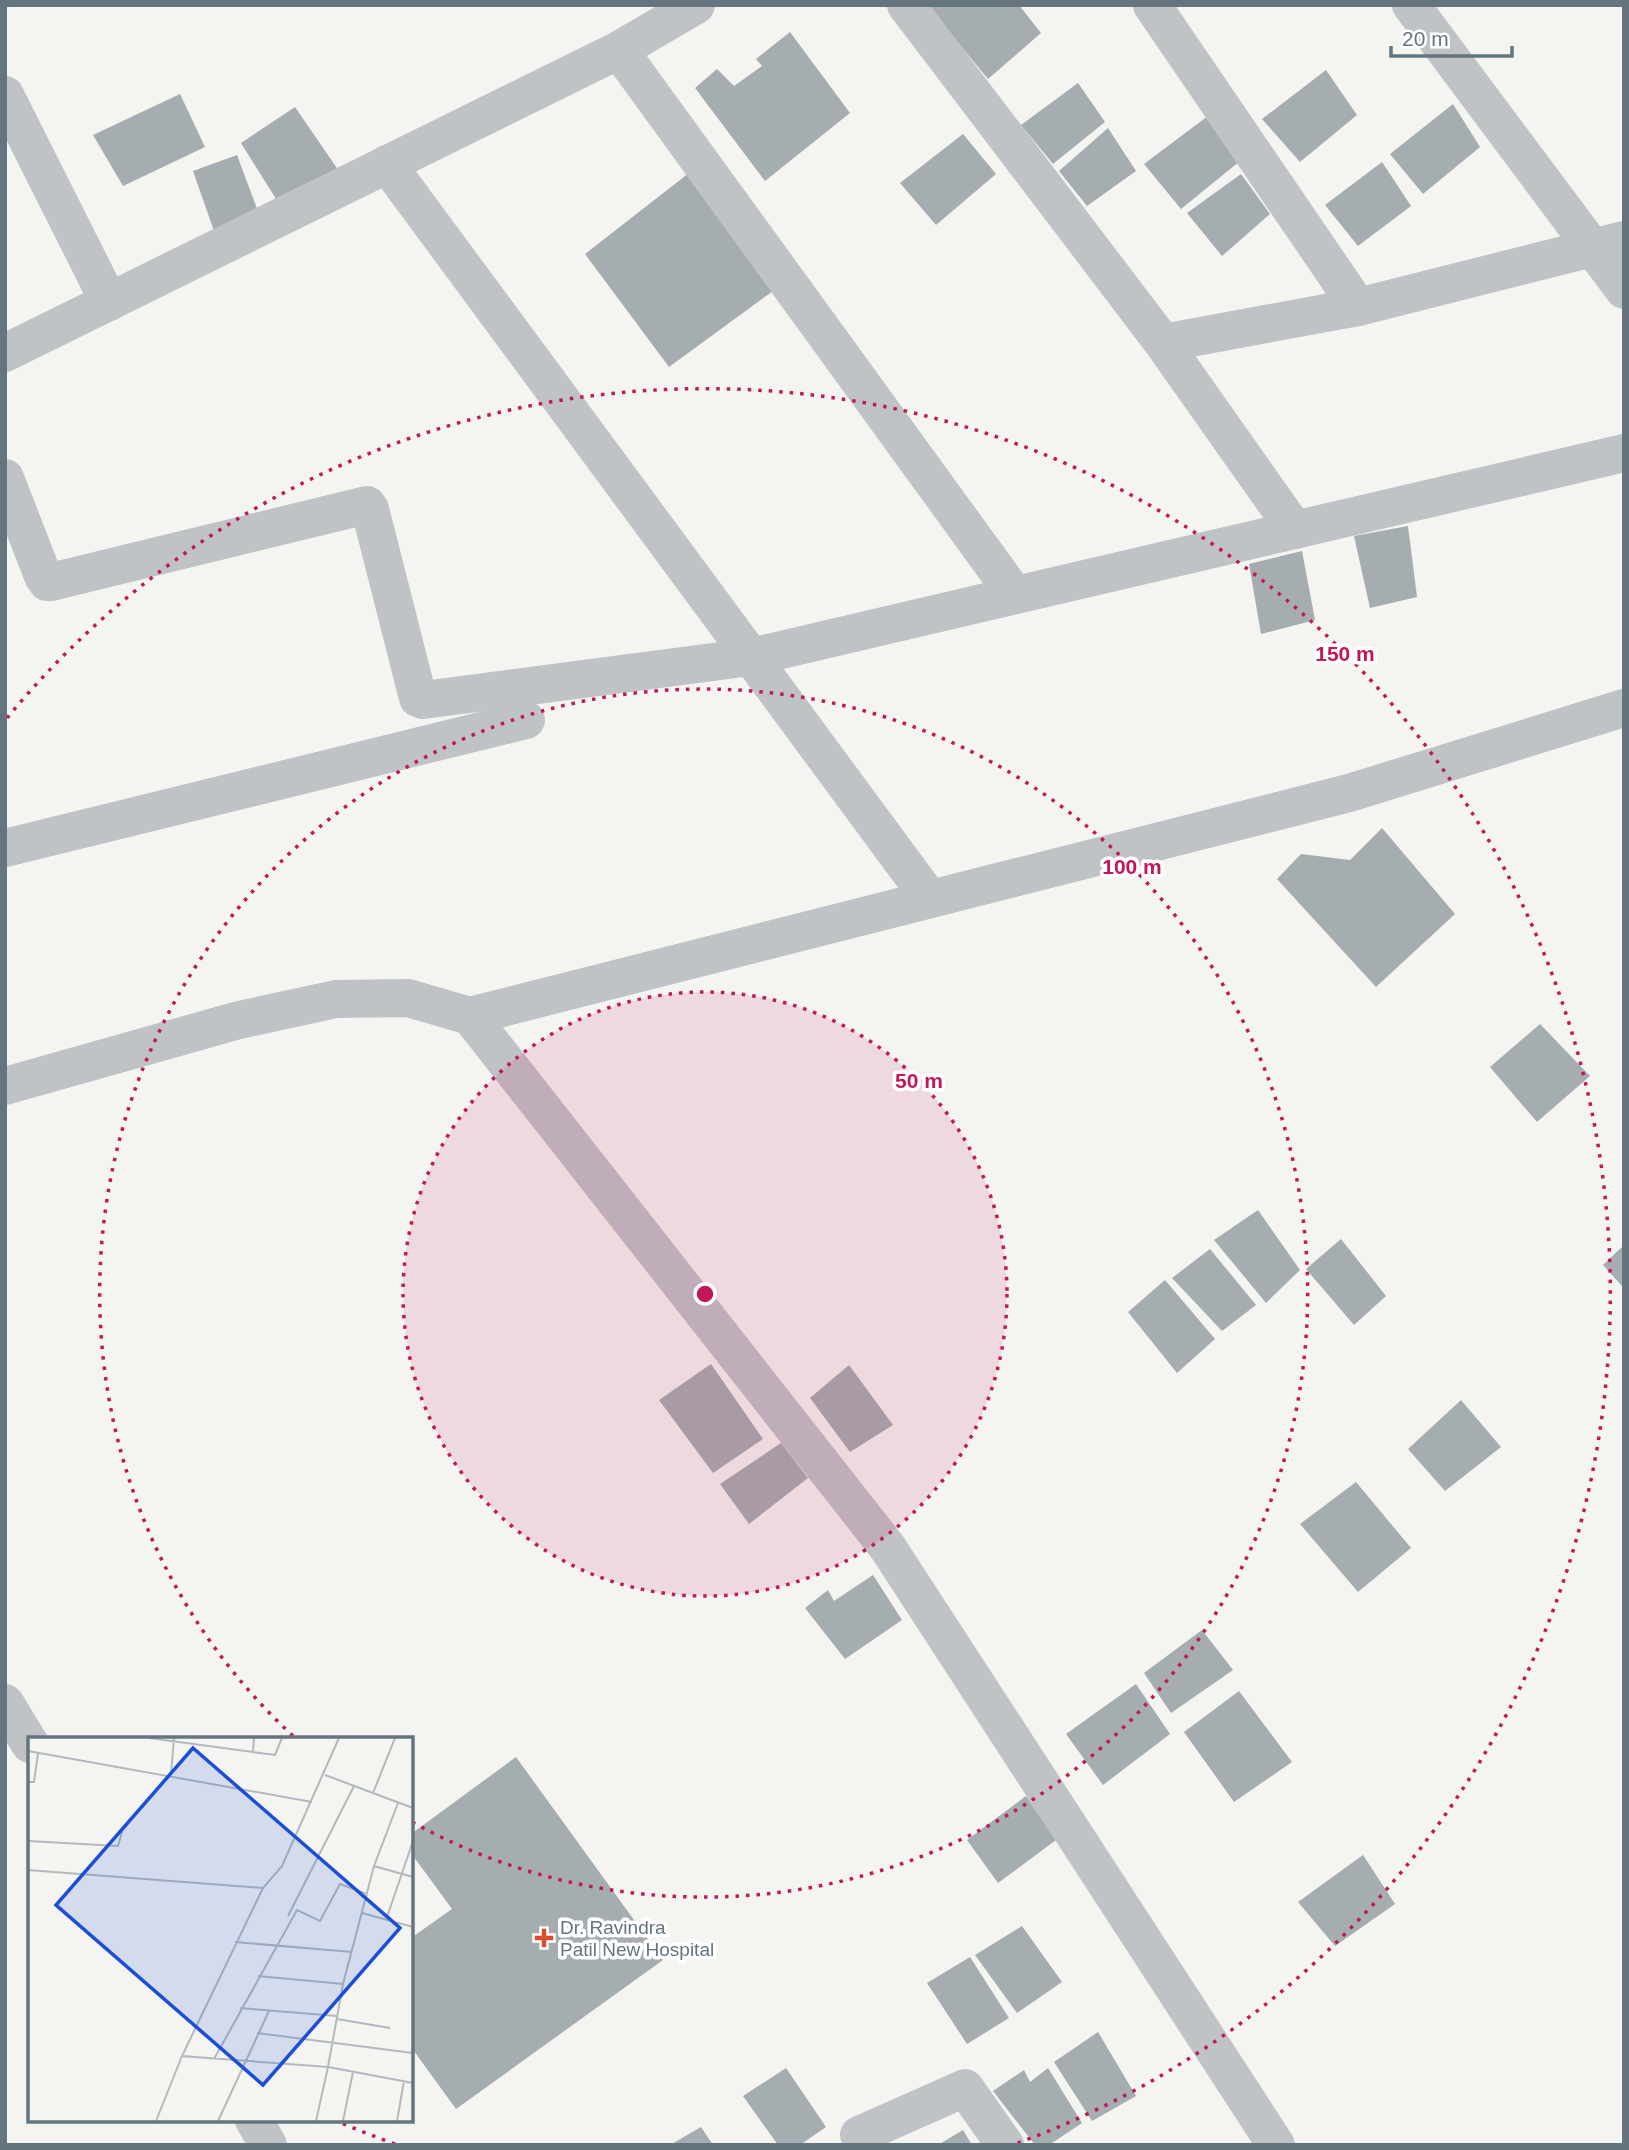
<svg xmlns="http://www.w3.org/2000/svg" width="1629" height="2150" viewBox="0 0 1629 2150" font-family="Arial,sans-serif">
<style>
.building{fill:#a5adb1}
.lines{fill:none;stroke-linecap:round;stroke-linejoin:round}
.street{stroke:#bfc3c6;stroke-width:38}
.ring{fill:none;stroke:#c2185b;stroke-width:3.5;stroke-dasharray:3.5 7}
.poi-dot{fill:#d84d2d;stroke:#fff;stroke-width:2.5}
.labels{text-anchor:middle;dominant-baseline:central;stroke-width:7;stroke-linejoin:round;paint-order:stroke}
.poi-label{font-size:19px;fill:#657580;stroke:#fff;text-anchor:start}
.inset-road{fill:none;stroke:#b2b9bd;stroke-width:2}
.view{fill:#1d4ed8;fill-opacity:0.15;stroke:#1d4ed8;stroke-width:3.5}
.inset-edge{fill:none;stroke:#657580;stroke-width:3.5}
.centre{fill:#c2185b;stroke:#fff;stroke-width:3.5}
.ring-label{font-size:21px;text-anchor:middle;font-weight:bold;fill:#c2185b;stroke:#fff;stroke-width:7;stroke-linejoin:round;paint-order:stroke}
</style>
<rect width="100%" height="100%" fill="#f4f4f1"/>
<g class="building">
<polygon points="927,5 1019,5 1041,33 988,79"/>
<polygon points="790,32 850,113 765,181 695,88 717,69 734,86 762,66 756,59"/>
<polygon points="1326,70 1357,115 1300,162 1262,119"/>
<polygon points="1078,83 1105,122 1053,164 1021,125"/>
<polygon points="180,94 205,147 123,186 93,135"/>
<polygon points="1453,104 1480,147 1423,194 1390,154"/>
<polygon points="295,107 341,174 278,202 241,143"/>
<polygon points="1208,116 1240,161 1181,209 1144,164"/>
<polygon points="1108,128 1136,171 1087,206 1059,171"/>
<polygon points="963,134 996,174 936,225 900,183"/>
<polygon points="237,155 259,214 214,231 193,171"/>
<polygon points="1382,162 1411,206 1358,246 1325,205"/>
<polygon points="689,173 777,288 669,367 585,254"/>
<polygon points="1241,174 1270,214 1222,256 1187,213"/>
<polygon points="1408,526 1417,597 1370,608 1354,536"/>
<polygon points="1302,551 1315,620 1261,634 1249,564"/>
<polygon points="1382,828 1455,914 1376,987 1277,879 1301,854 1350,860"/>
<polygon points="1540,1024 1590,1076 1537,1122 1490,1067"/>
<polygon points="1258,1210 1300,1270 1266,1303 1214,1240"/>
<polygon points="1341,1239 1386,1296 1354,1325 1306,1269"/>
<polygon points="1624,1245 1624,1284 1622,1286 1603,1265"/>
<polygon points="1210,1249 1256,1305 1222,1331 1172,1278"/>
<polygon points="1165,1280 1215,1339 1177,1373 1128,1312"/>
<polygon points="711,1364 763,1439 713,1473 659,1400"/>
<polygon points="849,1365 893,1425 850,1452 810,1398"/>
<polygon points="1461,1400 1501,1447 1445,1491 1408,1449"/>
<polygon points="781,1443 808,1478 749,1524 720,1484"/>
<polygon points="1356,1482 1411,1548 1358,1592 1300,1524"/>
<polygon points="873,1575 902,1620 845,1659 805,1608 828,1590 834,1601"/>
<polygon points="1202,1630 1233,1670 1171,1713 1144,1673"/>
<polygon points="1136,1684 1170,1734 1103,1785 1066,1734"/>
<polygon points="1239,1691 1292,1762 1234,1802 1184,1732"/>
<polygon points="516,1757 663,1960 456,2109 411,2047 411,1938 452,1909 411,1853 411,1834"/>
<polygon points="1026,1796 1056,1840 998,1883 967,1840"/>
<polygon points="1363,1855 1395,1904 1335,1946 1298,1902"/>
<polygon points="1022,1926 1062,1982 1017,2013 975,1955"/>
<polygon points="970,1957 1009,2018 967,2044 927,1983"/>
<polygon points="1098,2032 1136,2096 1092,2121 1054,2062"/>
<polygon points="786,2068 826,2127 800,2145 778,2145 743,2096"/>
<polygon points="1048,2068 1082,2123 1049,2145 1035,2145 993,2091 1024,2070 1030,2082"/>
<polygon points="701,2127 713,2145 670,2145"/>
<polygon points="963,2130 972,2145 938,2145"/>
</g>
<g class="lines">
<g class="street">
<polyline points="906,5 1163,343 1295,530"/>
<polyline points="1152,5 1358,307"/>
<polyline points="1411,5 1624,290"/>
<polyline points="619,50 1015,595"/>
<polyline points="5,95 109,302"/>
<polyline points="387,164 930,899"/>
<polyline points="1163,343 1358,307 1624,240"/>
<polyline points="5,353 619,50 696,5"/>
<polyline points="5,478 43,576 47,582 51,582 367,505 370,509 418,698 423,700 751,657 1624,453"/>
<polyline points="5,848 526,720"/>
<polyline points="470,1016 888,1548 1276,2145"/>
<polyline points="5,1086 239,1020 336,999 408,998 470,1016 1349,793 1624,708"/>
<polyline points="5,1703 30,1744"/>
<polyline points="254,2120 268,2145"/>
<polyline points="859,2135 965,2088 1005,2145"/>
</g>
</g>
<circle cx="705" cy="1294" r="302" fill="#c2185b" fill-opacity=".12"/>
<g class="ring">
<circle cx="705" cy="1294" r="302"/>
<path d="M293 1736A604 604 0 1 1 412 1822"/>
<path d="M395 2144A905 905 0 0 1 337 2121M7 718A905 905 0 1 1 1015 2144"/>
</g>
<path class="poi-dot" d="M540.5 1927.5h7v7h7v7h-7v7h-7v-7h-7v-7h7z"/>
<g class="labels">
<g class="poi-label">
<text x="560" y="1927">Dr. Ravindra<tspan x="560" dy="22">Patil New Hospital</tspan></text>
</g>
</g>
<g transform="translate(28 1737)">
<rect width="385" height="385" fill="#f4f4f1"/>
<path class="inset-road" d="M121,1L225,15M226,1L225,15L247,18L254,1M311,1L254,129L235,151L154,319L300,330L315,247L346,129L370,66M0,14L284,65M143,37L146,1M297,38L385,71M0,45H6L10,16M345,56L367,1M0,104L90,109L94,95M346,129L385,140M0,133L235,151M334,176L385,190M260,179L326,49M358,183L385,104M207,205L324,215M230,239L315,247M212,271L309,279M309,282L362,291M229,296L385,316M186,322L269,173L292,184L312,147L339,157M128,384L154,319M190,384L241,274M288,384L300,330L385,346M315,384L325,335M369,384L376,344"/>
<path class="view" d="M165,11L372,191L235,348L28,168Z"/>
<rect width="385" height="385" class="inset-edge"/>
</g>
<circle cx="705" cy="1294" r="10" class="centre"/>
<g class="ring-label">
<text x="1345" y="661">150 m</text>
<text x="1132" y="874">100 m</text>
<text x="919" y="1088">50 m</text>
</g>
<rect width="1629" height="2150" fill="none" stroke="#657580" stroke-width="14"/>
<path d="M1391 46v10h121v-10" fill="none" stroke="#657580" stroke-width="3.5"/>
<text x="1402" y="46" font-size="21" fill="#657580" stroke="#ffffff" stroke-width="5" paint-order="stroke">20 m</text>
</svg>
